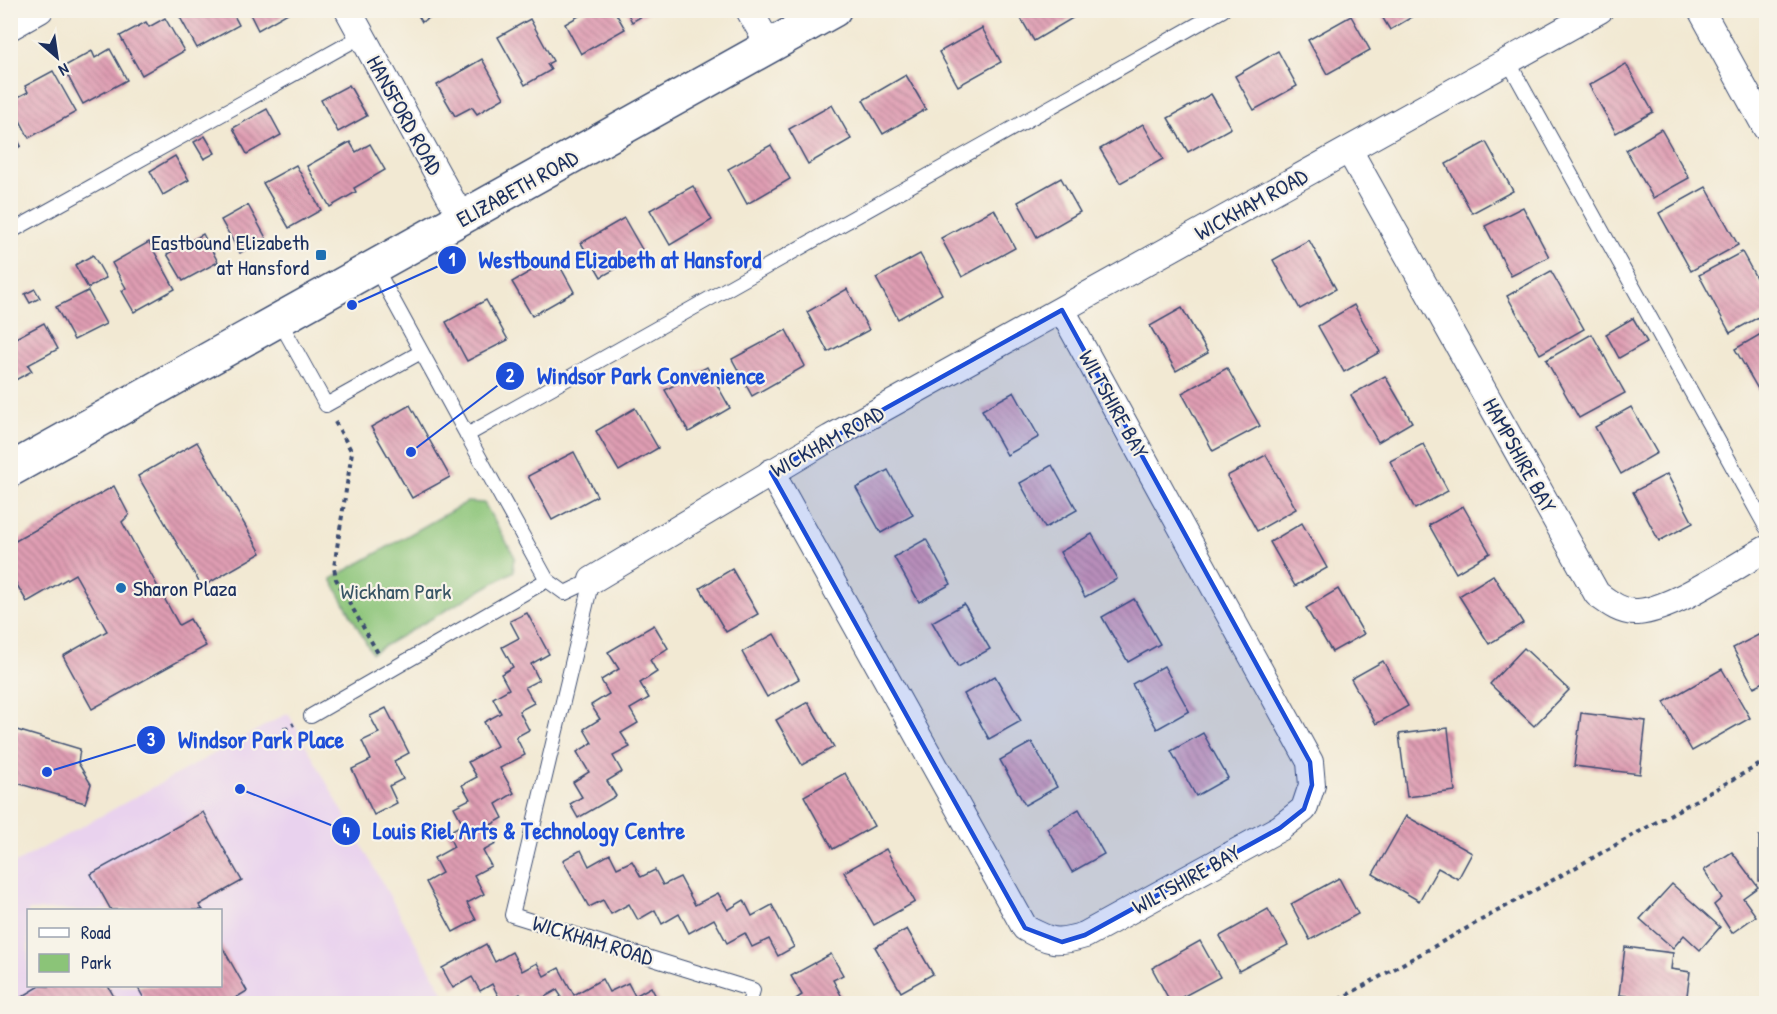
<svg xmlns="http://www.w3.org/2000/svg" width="1777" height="1014" viewBox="0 0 1777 1014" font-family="'Patrick Hand',sans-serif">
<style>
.built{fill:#e9d2ee;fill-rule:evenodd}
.park{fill:#8bc478;stroke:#537a6b;stroke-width:1.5}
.building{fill:url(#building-back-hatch)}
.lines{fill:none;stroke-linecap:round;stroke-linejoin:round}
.service-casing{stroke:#3b4b70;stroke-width:16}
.minor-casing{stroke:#3b4b70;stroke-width:28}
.tertiary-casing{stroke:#3b4b70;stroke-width:36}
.path{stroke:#3b4b70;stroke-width:4;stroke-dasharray:4.5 4.5;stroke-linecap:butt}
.service{stroke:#fff;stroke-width:14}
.minor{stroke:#fff;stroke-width:26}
.tertiary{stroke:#fff;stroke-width:33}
.marked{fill:#1d4ed8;fill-opacity:0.2;stroke:#1d4ed8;stroke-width:4.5;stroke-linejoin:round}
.poi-dot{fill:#1f6fb2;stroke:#f7f3e8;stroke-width:2}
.labels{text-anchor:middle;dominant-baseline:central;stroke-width:4.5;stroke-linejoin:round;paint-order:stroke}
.street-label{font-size:22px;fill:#1b2f5e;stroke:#f7f3e8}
.poi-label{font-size:22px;fill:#1b2f5e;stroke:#f7f3e8;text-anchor:end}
.park-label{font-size:22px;fill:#375464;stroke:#f7f3e8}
.leader{fill:none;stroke:#1d4ed8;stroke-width:2}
.callout-dot{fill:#1d4ed8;stroke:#f7f3e8;stroke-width:2}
.mark-label{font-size:18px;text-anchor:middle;font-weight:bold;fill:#fff}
.callout-label{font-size:24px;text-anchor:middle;font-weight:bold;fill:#1d4ed8;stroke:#f7f3e8;stroke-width:4.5;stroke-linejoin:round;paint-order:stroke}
</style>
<defs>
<pattern id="building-back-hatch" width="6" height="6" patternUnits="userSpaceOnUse" patternTransform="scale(1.5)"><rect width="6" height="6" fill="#df9db2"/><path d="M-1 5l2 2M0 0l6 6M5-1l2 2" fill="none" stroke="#b48094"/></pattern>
</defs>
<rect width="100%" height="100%" fill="#f7f3e8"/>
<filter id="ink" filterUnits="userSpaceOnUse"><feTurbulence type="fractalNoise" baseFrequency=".0167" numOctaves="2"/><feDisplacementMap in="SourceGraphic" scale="12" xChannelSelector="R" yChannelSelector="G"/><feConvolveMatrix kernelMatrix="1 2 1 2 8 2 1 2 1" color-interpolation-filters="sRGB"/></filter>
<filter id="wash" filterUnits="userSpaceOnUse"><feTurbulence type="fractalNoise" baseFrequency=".008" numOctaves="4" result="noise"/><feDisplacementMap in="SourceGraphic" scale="24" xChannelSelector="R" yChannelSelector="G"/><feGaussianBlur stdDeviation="1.35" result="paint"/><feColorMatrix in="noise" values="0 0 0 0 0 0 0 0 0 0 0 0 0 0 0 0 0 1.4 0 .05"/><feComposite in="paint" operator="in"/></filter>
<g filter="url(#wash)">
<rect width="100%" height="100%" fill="#f2e9d3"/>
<path class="built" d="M288,713L449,1003H11L10,866ZM28,910H220V986H28Z"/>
<polygon class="park" points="467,502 484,503 515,557 513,563 514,571 372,653 331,579"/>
<g id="blocks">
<g class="building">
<polygon points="176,10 231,10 239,25 197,48"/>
<polygon points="248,10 287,10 288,13 258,30"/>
<polygon points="415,10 443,10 422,22"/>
<polygon points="589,10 614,10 625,29 581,54 565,24"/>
<polygon points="626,10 652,10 632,22"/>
<polygon points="1016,10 1073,10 1076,16 1034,41"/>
<polygon points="1378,10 1424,10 1390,30"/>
<polygon points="1351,16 1370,50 1327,74 1308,40"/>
<polygon points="165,18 184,51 142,75 120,36 146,22 149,27"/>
<polygon points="530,19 553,61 547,64 551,70 525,85 498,37"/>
<polygon points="982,28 1001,62 958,86 939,52"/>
<polygon points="110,49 127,80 83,104 63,67 92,51 95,58"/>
<polygon points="1278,51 1297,86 1254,110 1235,76"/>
<polygon points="482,59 504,98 477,114 472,107 455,116 437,85"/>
<polygon points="1626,64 1653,112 1616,133 1589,85"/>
<polygon points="53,71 76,112 29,138 10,101 28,92 25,86"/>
<polygon points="906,75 926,109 883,134 863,100"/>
<polygon points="349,85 367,116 338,132 321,100"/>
<polygon points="1211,94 1231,128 1188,152 1168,118"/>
<polygon points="832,105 851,139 808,164 789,129"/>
<polygon points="267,109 281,135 247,154 233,128"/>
<polygon points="1143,124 1163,159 1120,183 1100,149"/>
<polygon points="10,126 21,146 10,152"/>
<polygon points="1661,129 1689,178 1653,198 1626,150"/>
<polygon points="205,136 215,153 204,159 194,142"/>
<polygon points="350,142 356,152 370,144 385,170 354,188 356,192 330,207 307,166"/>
<polygon points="1486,142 1513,191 1472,213 1446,164"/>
<polygon points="771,145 790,179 747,204 728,169"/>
<polygon points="175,156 189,180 163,195 150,171"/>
<polygon points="296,165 321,210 289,228 263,183"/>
<polygon points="1061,178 1080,212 1037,237 1018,202"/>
<polygon points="693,186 712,220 670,245 650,210"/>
<polygon points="1706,187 1738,245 1691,271 1659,213"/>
<polygon points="248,205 266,238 240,253 221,220"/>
<polygon points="1523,207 1549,257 1511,276 1485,226"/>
<polygon points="994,209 1015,248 962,277 941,238"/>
<polygon points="624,218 644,253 601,277 581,243"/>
<polygon points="203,234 218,262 183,281 167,254"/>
<polygon points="1309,240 1336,289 1300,309 1273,260"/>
<polygon points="149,242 175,289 134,312 122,291 126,288 112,263"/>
<polygon points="1742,252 1766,296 1766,313 1730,333 1699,275"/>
<polygon points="920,254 942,294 898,319 876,278"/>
<polygon points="93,255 106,278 88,288 75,265"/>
<polygon points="555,257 574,292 532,316 512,282"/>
<polygon points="1551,271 1584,329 1540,354 1507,296"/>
<polygon points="35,289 40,298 30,303 25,294"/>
<polygon points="847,289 869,330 828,352 807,312"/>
<polygon points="88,291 106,324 74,340 56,307"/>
<polygon points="486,300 508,340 467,361 446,322"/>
<polygon points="1354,305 1380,352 1344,372 1318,326"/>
<polygon points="1182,308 1208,353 1176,371 1150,326"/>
<polygon points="1633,318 1647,342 1619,358 1606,334"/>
<polygon points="44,323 58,349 28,365 32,371 10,383 10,341"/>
<polygon points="786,330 805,366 752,396 732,359"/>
<polygon points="1766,331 1766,394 1762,396 1735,349"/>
<polygon points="1592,334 1625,393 1579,418 1546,360"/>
<polygon points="707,367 730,408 689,432 665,390"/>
<polygon points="1227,368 1260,426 1213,451 1182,393"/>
<polygon points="1385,376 1412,422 1378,442 1351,395"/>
<polygon points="1014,392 1039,437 1007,455 982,410"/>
<polygon points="410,405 450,477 412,498 371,427"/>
<polygon points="1631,407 1657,453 1621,474 1595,427"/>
<polygon points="635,408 658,448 619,471 596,431"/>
<polygon points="197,442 261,553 202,587 138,476"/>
<polygon points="1423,444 1448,491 1415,509 1390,461"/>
<polygon points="574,452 597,496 552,520 528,476"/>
<polygon points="1266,455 1296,509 1257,531 1227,476"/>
<polygon points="1052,465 1077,510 1045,528 1020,483"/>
<polygon points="888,470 913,515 881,533 856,488"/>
<polygon points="1667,474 1693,523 1659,541 1633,492"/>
<polygon points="114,486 129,515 122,522 179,625 190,619 206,646 92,709 63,656 107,631 75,574 27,602 10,573 10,544"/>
<polygon points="1463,506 1490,553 1456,573 1429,525"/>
<polygon points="1302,523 1327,568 1295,586 1270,542"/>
<polygon points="1092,534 1117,579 1085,597 1060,552"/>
<polygon points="926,539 951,584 919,602 894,557"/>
<polygon points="732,569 758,614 726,632 700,588"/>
<polygon points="1493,575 1523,623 1489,644 1459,596"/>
<polygon points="1338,589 1364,634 1332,652 1306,608"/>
<polygon points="1134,599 1160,644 1128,662 1102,617"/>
<polygon points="964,604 990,649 958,667 932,622"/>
<polygon points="527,613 549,654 531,664 539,680 525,687 534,703 519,711 529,730 516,737 525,755 500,768 514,793 496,804 503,818 487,827 496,844 483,851 491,866 474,875 484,894 467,903 476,920 453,932 426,882 442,873 434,858 454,847 447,833 463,824 454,807 470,799 462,785 477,777 468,762 497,746 484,722 501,713 493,698 509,689 501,674 513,667 502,647 519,638 510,621"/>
<polygon points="654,625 668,648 650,660 657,672 640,683 649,698 630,709 638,723 621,733 630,747 613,756 622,772 607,781 616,796 578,818 570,804 582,797 573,782 589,772 577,752 592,743 584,729 600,719 591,705 609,694 601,680 619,669 608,652"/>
<polygon points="1766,631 1766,681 1754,687 1733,648"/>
<polygon points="774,634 799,679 767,697 742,652"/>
<polygon points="1524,648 1569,690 1534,726 1490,684"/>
<polygon points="1383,661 1408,706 1376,724 1351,679"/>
<polygon points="1164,666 1189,711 1157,729 1132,684"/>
<polygon points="1722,669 1750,718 1692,751 1664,702"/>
<polygon points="995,676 1021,721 989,739 964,694"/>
<polygon points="808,702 834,747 802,765 776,720"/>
<polygon points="386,708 409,753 394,761 403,779 389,786 397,803 374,815 352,769 371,760 362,741 379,733 370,716"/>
<polygon points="1581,713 1646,721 1640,774 1574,766"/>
<polygon points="10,728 80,749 78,763 91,784 85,803 10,781"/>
<polygon points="1448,728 1455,791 1407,797 1399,734"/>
<polygon points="1203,733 1228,778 1196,796 1171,751"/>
<polygon points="1032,742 1057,787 1025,805 1000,760"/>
<polygon points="845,773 874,826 833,849 804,796"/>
<polygon points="1079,809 1104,854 1072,872 1047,828"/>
<polygon points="203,812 242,881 199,905 203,910 111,910 91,874"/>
<polygon points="1406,816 1472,853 1458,879 1438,868 1419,901 1373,874"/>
<rect x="1759" y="836" width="7" height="45"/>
<polygon points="886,849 915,902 874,925 844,872"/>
<polygon points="581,850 589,866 610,854 617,868 632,861 641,877 655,870 663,885 680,877 695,905 718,893 728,910 744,900 752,916 772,905 794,947 778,956 769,939 752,947 745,933 727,943 714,919 689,933 679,914 662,924 655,910 638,920 629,904 611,914 603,900 589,907 563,860"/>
<polygon points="1732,852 1758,887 1743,898 1756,916 1732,933 1714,905 1722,898 1704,870"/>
<polygon points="1339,878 1358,914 1310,940 1291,904"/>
<polygon points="1672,884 1720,927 1700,950 1684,935 1673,948 1640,919"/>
<polygon points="1268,909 1288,945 1239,971 1220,936"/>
<polygon points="907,929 933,974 901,992 875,947"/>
<polygon points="1200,941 1220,977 1171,1003 1152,968"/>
<polygon points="220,943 247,991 232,1000 234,1004 147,1004 137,986 220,986"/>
<polygon points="486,944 495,962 512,952 522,971 537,963 544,976 559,968 574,995 602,979 609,992 628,983 635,996 651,987 660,1004 560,1004 558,1000 561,996 557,990 532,1004 525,1004 520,994 502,1003 492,984 480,991 472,977 453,988 442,968"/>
<polygon points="1625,947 1673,953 1671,969 1690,972 1686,1003 1619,995"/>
<polygon points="831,954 843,975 833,980 843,999 836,1004 788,1004 802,995 791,976"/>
<polygon points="40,986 108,986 118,1004 10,1004"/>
</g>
</g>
</g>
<g filter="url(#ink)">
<use href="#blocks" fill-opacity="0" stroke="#3b4b70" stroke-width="1.5"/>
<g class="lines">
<defs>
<g id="service">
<polyline points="1508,61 1766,527"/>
<polyline points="10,232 362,36"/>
<polyline points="375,267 467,435 1223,10"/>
<polyline points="279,320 326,405 421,352"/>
<polyline points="467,435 547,580 565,593 592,580"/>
<polyline points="592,580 512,915 753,990 749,1004"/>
<polyline points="311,716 547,580"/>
</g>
<g id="minor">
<polyline points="348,10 462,219"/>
<polyline points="749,10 770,47"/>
<polyline points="1701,10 1766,128"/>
<polyline points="10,27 40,10"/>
<path d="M1349,150L1597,594C1609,603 1622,613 1638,612C1674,609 1734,567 1766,549"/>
<path d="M771,472L1025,928C1051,942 1056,944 1085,935L1280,828L1304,809L1312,785L1310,762L1062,310"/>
<polyline points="592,580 830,438 1600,10"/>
</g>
<polyline id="tertiary" points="10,470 834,10"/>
</defs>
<use href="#service" class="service-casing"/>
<use href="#minor" class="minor-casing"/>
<use href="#tertiary" class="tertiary-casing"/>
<g class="path">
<polyline points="335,422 352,452 334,567 336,579 379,655"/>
<polyline points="284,729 294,724"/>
<polyline points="1331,1004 1766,761"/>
</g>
<use href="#service" class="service"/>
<use href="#minor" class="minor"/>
<use href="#tertiary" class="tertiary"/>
</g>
</g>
<path class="marked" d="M1062,310L1310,762L1312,785L1304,809L1280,828L1085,935L1062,942L1025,928L771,472Z"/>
<g class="poi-dot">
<rect x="315" y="249" width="12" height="12" rx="3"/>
<circle cx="121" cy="588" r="6"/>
</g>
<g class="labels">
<g class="street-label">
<text transform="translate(405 115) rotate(61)">HANSFORD ROAD</text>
<text transform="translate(517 188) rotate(-29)">ELIZABETH ROAD</text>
<text transform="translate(1251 204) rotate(-29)">WICKHAM ROAD</text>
<text transform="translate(1114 404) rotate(61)">WILTSHIRE BAY</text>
<text transform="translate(827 441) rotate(-29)">WICKHAM ROAD</text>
<text transform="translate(1520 455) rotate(61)">HAMPSHIRE BAY</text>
<text transform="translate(1186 879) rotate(-29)">WILTSHIRE BAY</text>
<text transform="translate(593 940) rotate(17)">WICKHAM ROAD</text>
</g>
<g class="poi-label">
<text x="309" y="242">Eastbound Elizabeth<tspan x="309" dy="25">at Hansford</tspan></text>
<text x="133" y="588" text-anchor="start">Sharon Plaza</text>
</g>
<g class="park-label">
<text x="396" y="591">Wickham Park</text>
</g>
</g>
<path class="leader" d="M352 305L452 260M411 452L510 376M47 772L151 740M240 789L346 831"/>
<g class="callout-dot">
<circle cx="352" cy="305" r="6"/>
<circle cx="411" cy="452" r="6"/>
<circle cx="47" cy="772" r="6"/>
<circle cx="240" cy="789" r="6"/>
<circle cx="452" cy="260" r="15"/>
<circle cx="510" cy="376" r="15"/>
<circle cx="151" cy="740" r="15"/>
<circle cx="346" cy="831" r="15"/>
</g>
<g class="mark-label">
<text x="452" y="266">1</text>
<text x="510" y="382">2</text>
<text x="151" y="746">3</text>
<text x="346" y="837">4</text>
</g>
<g class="callout-label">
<text x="620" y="268">Westbound Elizabeth at Hansford</text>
<text x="651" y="384">Windsor Park Convenience</text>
<text x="261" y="748">Windsor Park Place</text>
<text x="529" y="839">Louis Riel Arts &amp; Technology Centre</text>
</g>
<rect width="1777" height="1014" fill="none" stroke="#f7f3e8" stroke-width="36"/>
<rect x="27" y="909" width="195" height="78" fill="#f7f3e8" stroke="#9fa5b1" stroke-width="1.5"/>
<rect x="39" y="928" width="30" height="9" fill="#ffffff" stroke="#9fa5b1" stroke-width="1.5"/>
<text x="81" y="939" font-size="18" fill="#1b2f5e">Road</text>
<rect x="39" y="954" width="30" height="18" fill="#8bc478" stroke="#9fa5b1" stroke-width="1.5"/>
<text x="81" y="969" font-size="18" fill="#1b2f5e">Park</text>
<g transform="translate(57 57) rotate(151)" stroke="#f7f3e8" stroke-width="4.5" paint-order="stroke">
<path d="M0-4.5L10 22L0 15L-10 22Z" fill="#1b2f5e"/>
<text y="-9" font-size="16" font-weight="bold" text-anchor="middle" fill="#1b2f5e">N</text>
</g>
</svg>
